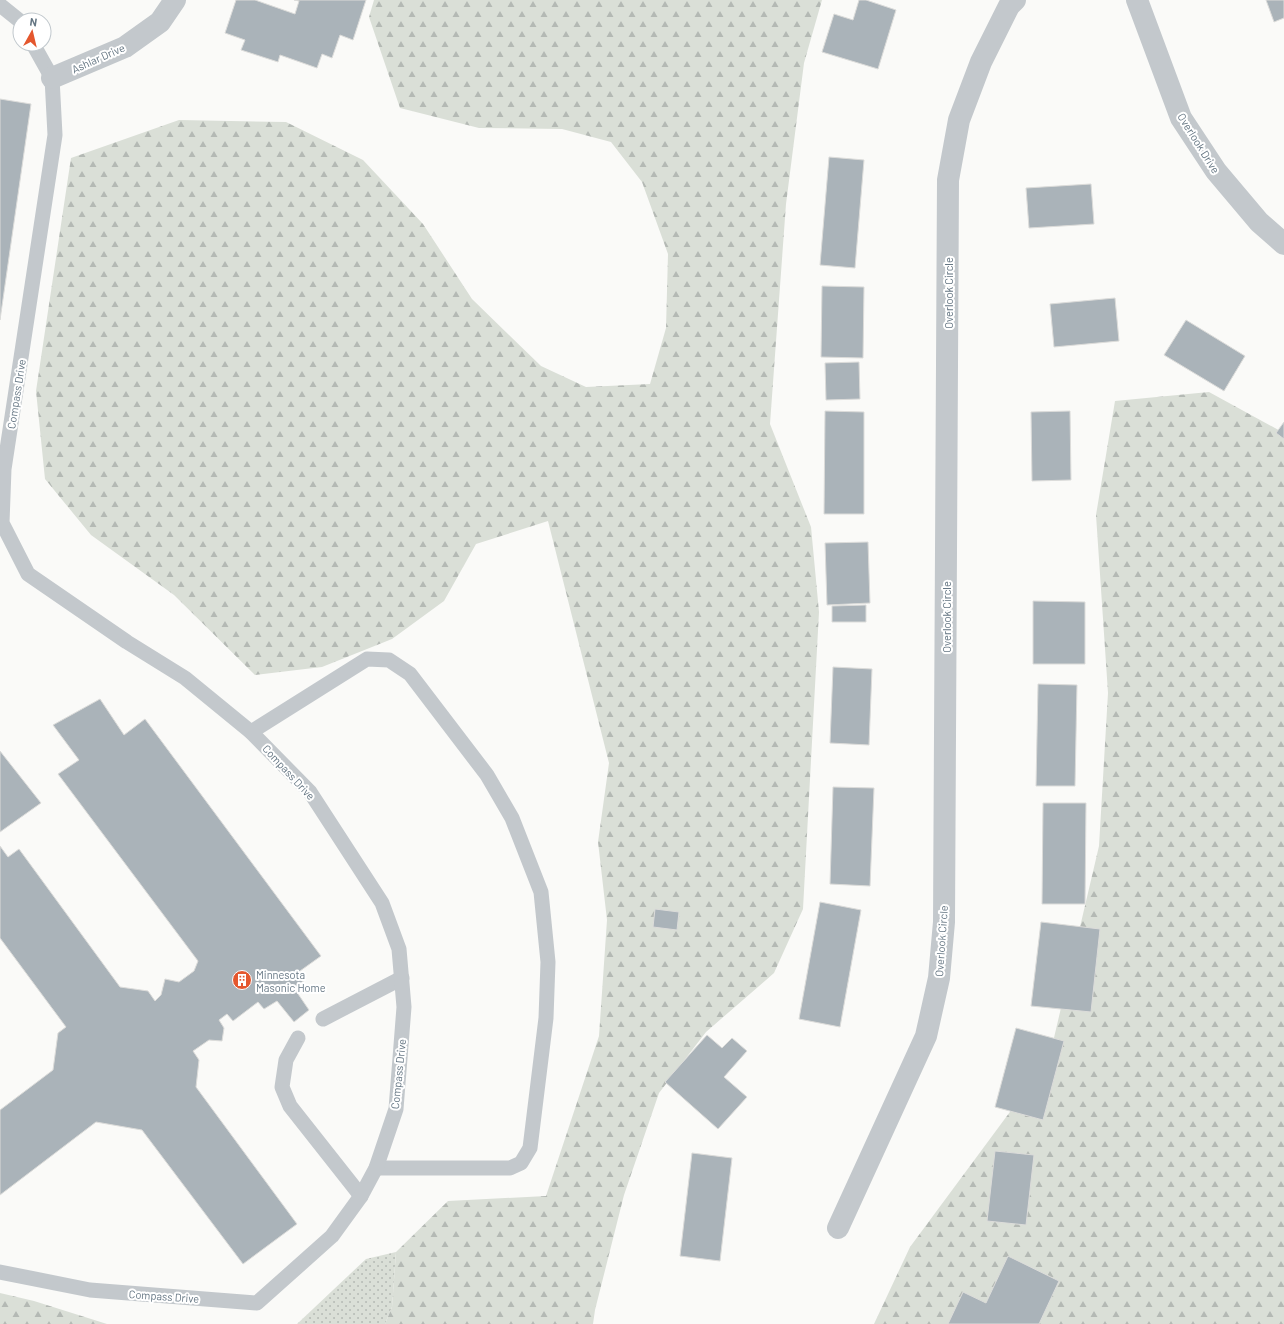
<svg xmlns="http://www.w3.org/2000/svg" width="1284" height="1324" viewBox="0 0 1284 1324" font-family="Barlow,sans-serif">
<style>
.grass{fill:url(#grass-dots)}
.forest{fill:url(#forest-firs)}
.building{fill:#aab3b9;stroke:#dcdcda}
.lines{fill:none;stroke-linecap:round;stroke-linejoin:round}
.service{stroke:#c3c8cc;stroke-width:15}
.minor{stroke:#c3c8cc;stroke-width:22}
.labels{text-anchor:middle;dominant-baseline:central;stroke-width:4;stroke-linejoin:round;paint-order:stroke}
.street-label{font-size:11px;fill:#657683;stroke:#fff}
.poi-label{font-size:11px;fill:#657683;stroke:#fff;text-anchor:start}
</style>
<defs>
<pattern id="grass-dots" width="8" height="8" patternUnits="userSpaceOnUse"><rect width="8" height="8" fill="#dadfd7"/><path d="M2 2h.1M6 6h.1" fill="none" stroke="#b4b9b4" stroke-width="1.8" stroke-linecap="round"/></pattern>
<pattern id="forest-firs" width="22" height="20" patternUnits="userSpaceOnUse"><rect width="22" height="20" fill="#dadfd7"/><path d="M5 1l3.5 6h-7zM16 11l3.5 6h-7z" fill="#b4b9b4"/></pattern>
</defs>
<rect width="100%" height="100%" fill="#fafaf8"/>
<polygon class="grass" points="396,1252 392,1307 385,1324 297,1324 366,1259"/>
<g class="forest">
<polygon points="374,0 822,0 804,63 786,204 770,424 811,527 819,612 803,909 774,973 706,1032 659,1093 624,1195 595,1310 593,1324 385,1324 392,1307 396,1252 448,1201 546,1196 599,1036 607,920 598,842 609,763 548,521 476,544 444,601 392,639 322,667 255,675 174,595 91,535 45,479 36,391 71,158 179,120 286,122 363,160 423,224 472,299 541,366 586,387 650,384 666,328 668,254 642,182 611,142 562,129 479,128 400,108 369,17"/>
<polygon points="1209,392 1284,433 1284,1324 874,1324 910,1247 1049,1059 1099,846 1108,693 1096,515 1115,401"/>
<polygon points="0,1293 34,1301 107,1324 0,1324"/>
</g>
<g class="building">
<polygon points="236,0 255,0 295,14 299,1 294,0 366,0 353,40 340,35 332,58 322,54 317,68 280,55 278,62 241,50 245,40 225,33"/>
<polygon points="859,0 866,0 896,10 878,69 822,52 834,14 853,20"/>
<polygon points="1266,0 1284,0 1284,18 1274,22"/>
<polygon points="0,99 31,104 0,320"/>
<polygon points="829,157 864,160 855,268 820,265"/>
<polygon points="1091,184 1094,224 1029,228 1026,188"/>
<polygon points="822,286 864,287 863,358 821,357"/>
<polygon points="1115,298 1119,341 1054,347 1050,304"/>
<polygon points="1186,320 1245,356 1224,391 1164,355"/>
<polygon points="859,362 860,399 826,400 825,363"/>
<polygon points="825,411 864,412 864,514 824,514"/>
<polygon points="1070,411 1071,480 1032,481 1031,412"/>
<polygon points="1284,422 1284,439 1276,433"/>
<polygon points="868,542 870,603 827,605 825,543"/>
<polygon points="1033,601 1085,602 1085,664 1033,664"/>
<polygon points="866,605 866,622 832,622 832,606"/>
<polygon points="833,667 872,669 869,745 830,743"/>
<polygon points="1038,684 1077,685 1075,786 1036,786"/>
<polygon points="100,699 124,735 145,719 321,956 300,971 306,979 294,988 309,1010 294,1022 277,1001 264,1009 258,1002 233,1021 227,1014 219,1020 224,1028 222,1041 209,1040 193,1051 199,1060 196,1087 297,1224 243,1264 142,1130 96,1122 0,1195 0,1110 53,1070 58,1033 66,1027 0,938 0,846 8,857 19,849 120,987 148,991 155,1001 161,995 165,979 179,982 194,971 198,961 58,774 79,760 53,725"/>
<polygon points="0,751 41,803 0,832"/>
<polygon points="833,787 874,788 870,886 830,884"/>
<polygon points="1043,803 1086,803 1085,904 1042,904"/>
<polygon points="820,902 861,910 840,1027 799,1019"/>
<polygon points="655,909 679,912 677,930 653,927"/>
<polygon points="1041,922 1100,929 1091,1012 1031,1006"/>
<polygon points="1016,1028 1064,1041 1043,1120 995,1107"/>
<polygon points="707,1035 722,1048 732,1038 747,1051 724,1077 747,1097 718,1129 665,1082"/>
<polygon points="995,1151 1034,1155 1026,1225 987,1221"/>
<polygon points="692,1153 732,1158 720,1261 680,1256"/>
<polygon points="1008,1256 1059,1281 1039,1324 948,1324 963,1292 986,1303"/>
</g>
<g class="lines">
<g class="service">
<polyline points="0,5 20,21"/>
<polyline points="251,732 367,659 389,660 410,674 487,775 512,818 541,892 548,962 546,1018 530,1148 521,1163 510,1168 376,1168"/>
<polyline points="323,1019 402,978"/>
<polyline points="298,1038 286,1060 282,1087 290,1106 361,1196"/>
<polyline points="0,1272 90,1290 257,1303 332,1236 361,1196 376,1168 396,1109 404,1007 399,949 382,903 310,792 251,732 185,678 127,642 28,574 2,523 4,469 55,135 52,78 33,44"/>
</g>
<g class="minor">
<polyline points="1137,0 1181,118 1216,171 1259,222 1284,244"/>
<polyline points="52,78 125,47 160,22 175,0"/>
<polyline points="838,1228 926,1036 939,978 944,922 948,180 959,120 981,62 1009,6 1015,0"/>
</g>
</g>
<defs>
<symbol id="building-disc" viewBox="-11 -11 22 22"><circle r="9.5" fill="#e4572e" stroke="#fff"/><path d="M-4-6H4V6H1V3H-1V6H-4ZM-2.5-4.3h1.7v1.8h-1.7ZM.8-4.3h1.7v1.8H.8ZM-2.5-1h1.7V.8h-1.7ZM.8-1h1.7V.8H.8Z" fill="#fff"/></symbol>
</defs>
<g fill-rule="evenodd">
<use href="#building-disc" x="231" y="969" width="22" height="22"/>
</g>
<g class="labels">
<g class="street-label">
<text transform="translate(98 58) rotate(-24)">Ashlar Drive</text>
<text transform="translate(1199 143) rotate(58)">Overlook Drive</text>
<text transform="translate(948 293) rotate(-90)">Overlook Circle</text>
<text transform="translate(16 394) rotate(-81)">Compass Drive</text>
<text transform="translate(946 617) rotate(-90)">Overlook Circle</text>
<text transform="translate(289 772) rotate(47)">Compass Drive</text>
<text transform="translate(941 941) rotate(-86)">Overlook Circle</text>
<text transform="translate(398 1074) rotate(-84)">Compass Drive</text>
<text transform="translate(164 1296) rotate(4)">Compass Drive</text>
</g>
<g class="poi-label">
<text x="256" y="974">Minnesota<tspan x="256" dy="13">Masonic Home</tspan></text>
</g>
</g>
<g transform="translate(32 32) rotate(8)"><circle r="19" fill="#ffffff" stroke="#c1c8cd"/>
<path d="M0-3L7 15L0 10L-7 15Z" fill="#e4572e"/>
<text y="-6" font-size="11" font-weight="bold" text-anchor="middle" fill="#657683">N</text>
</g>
</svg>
